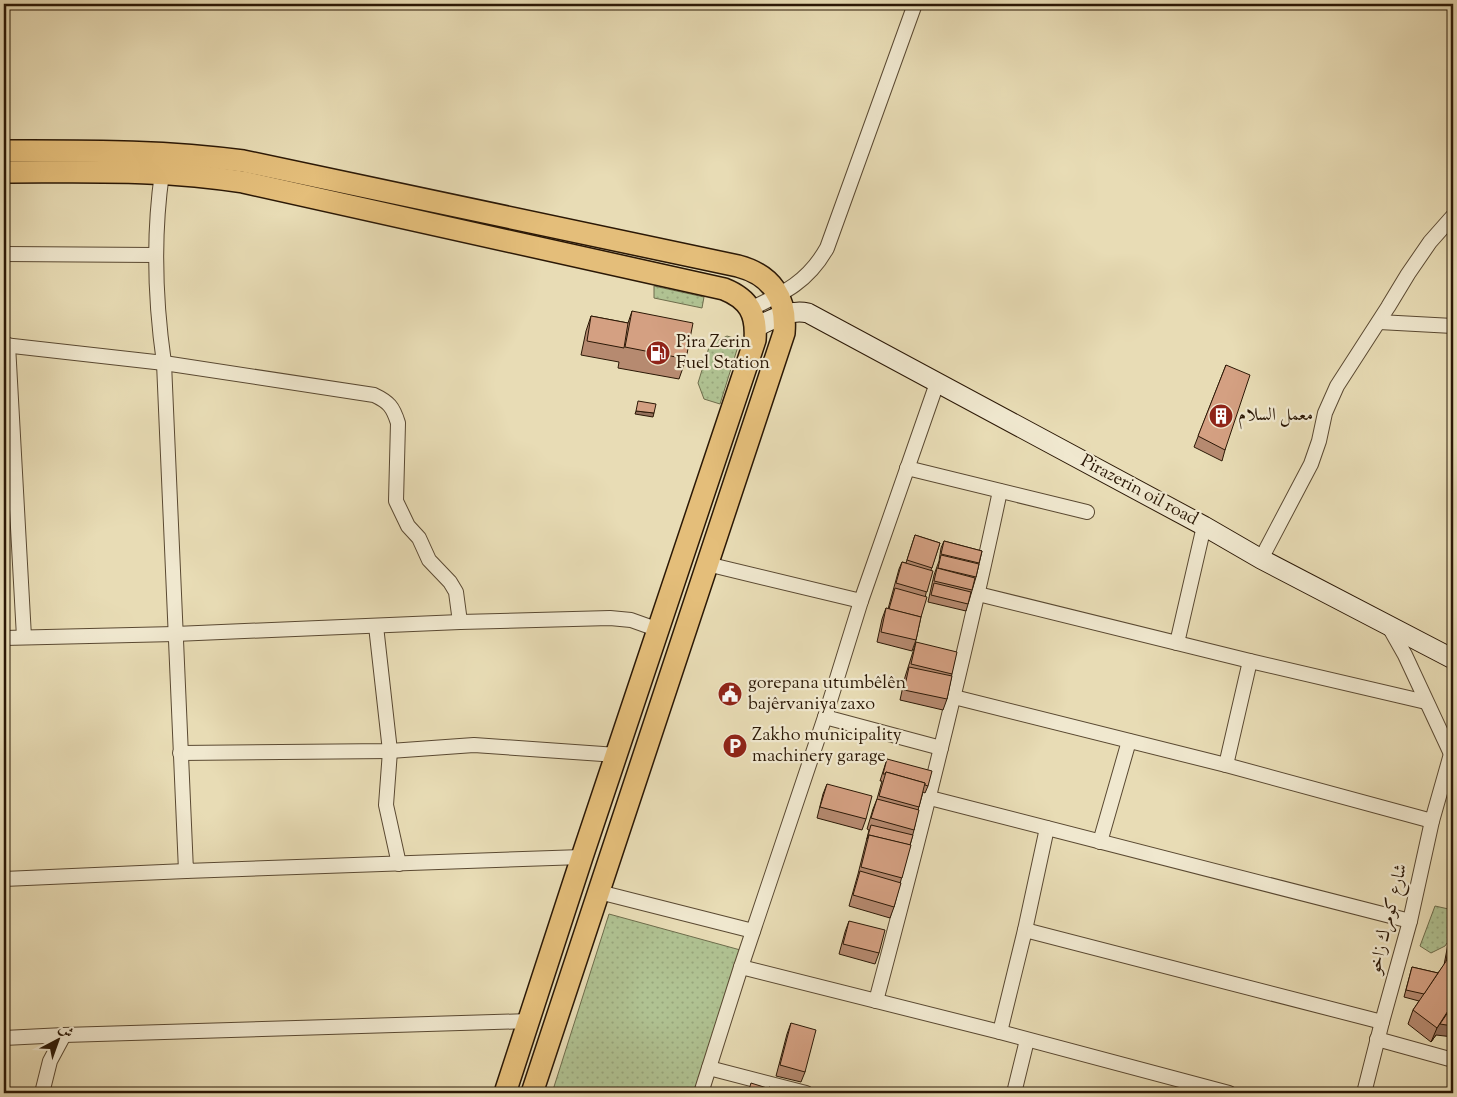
<svg xmlns="http://www.w3.org/2000/svg" width="1457" height="1097" viewBox="0 0 1457 1097" font-family="'Sorts Mill Goudy',Amiri,serif">
<style>
.grass{fill:url(#grass-dots);stroke:#6e6d4c}
.lines{fill:none;stroke-linecap:round;stroke-linejoin:round}
.minor-casing{stroke:#5a4932;stroke-width:16}
.secondary-casing{stroke:#2b1806;stroke-width:21}
.primary-casing{stroke:#2b1806;stroke-width:24}
.minor{stroke:#f0e8cf;stroke-width:14}
.secondary{stroke:#f0e8cf;stroke-width:19}
.primary{stroke:#e4be7a;stroke-width:21}
.wall{fill:#b68a70;stroke:#2b1806}
.shaded-wall{fill:#94705b;stroke:#2b1806}
.building{fill:#d4a082;stroke:#2b1806}
.labels{text-anchor:middle;dominant-baseline:central;stroke-width:4.5;stroke-linejoin:round;paint-order:stroke}
.poi-label{font-size:18px;fill:#2b1806;stroke:#f0e8cf;text-anchor:start}
.street-label{font-size:18px;fill:#2b1806;stroke:#f0e8cf}
</style>
<defs>
<pattern id="grass-dots" width="8" height="8" patternUnits="userSpaceOnUse" patternTransform="scale(1.25)"><rect width="8" height="8" fill="#b0c292"/><path d="M2 2h.1M6 6h.1" fill="none" stroke="#98a67c" stroke-width="1.8" stroke-linecap="round"/></pattern>
</defs>
<rect width="100%" height="100%" fill="#e8dcb5"/>
<filter id="stains"><feTurbulence type="fractalNoise" baseFrequency=".004" numOctaves="4"/><feColorMatrix values="0 0 0 0 .2 0 0 0 0 .09 0 0 0 0 .02 0 0 0 .5 -.17"/></filter>
<radialGradient id="worn" r=".72"><stop offset=".6" stop-color="#630" stop-opacity="0"/><stop offset="1" stop-color="#630" stop-opacity=".3"/></radialGradient>
<g class="grass">
<polygon points="654,286 704,297 702,308 654,298"/>
<polygon points="727,336 740,340 720,404 704,399 698,383 710,344"/>
<polygon points="1435,906 1453,910 1453,943 1447,943 1445,946 1431,953 1420,946"/>
<polygon points="609,914 744,951 700,1093 552,1093"/>
</g>
<g class="lines">
<defs>
<g id="minor">
<path d="M162,173C153,236 155,300 164,363L186,871L582,857"/>
<polyline points="4,254 155,255"/>
<path d="M750,309C784,293 808,282 827,248L915,4"/>
<polyline points="1379,322 1453,326"/>
<path d="M4,345L164,363L374,395C389,402 393,407 398,423L396,501L408,526L419,538L429,560L450,582L456,592L460,622"/>
<polyline points="8,345 24,637"/>
<polyline points="907,468 1087,512"/>
<polyline points="1261,559 1311,464 1319,441 1325,413 1337,386 1388,307 1408,274 1430,242 1453,216"/>
<polyline points="707,564 861,601"/>
<polyline points="978,594 1250,661 1426,702"/>
<polyline points="1388,625 1405,655 1453,758"/>
<polyline points="376,626 390,751 386,805 399,864"/>
<polyline points="4,638 175,634 460,622 610,618 631,620 659,630"/>
<polyline points="1177,643 1204,526"/>
<polyline points="954,697 1226,765 1432,821"/>
<polyline points="825,717 941,748"/>
<polyline points="180,753 390,751 474,745 617,755"/>
<polyline points="1226,765 1250,661"/>
<polyline points="930,798 1410,921"/>
<polyline points="1100,842 1129,741"/>
<polyline points="4,879 186,871"/>
<polyline points="599,892 753,931"/>
<polyline points="1025,930 1382,1022"/>
<polyline points="741,967 1000,1032 1229,1093"/>
<path d="M876,1001C921,832 964,662 1000,491"/>
<polyline points="1000,1032 1025,930 1047,828"/>
<polyline points="4,1038 64,1035 529,1021"/>
<polyline points="1377,1039 1453,1060"/>
<polyline points="709,1068 806,1093"/>
<polyline points="42,1093 50,1061 64,1035"/>
<polyline points="701,1093 741,967 825,717 861,601 937,383"/>
<polyline points="1014,1093 1027,1040"/>
<polyline points="1364,1093 1382,1022 1410,921 1432,821 1451,754"/>
</g>
<path id="secondary" d="M756,327C773,319 789,309 808,313L1204,526L1261,559L1453,659"/>
<g id="primary">
<path d="M4,151C84,151 163,150 243,161L738,266C772,275 787,298 784,333L532,1093"/>
<path d="M4,172C84,172 163,169 243,182L724,289C749,299 757,314 755,340L582,857L505,1093"/>
</g>
</defs>
<use href="#minor" class="minor-casing"/>
<use href="#secondary" class="secondary-casing"/>
<use href="#primary" class="primary-casing"/>
<use href="#minor" class="minor"/>
<use href="#secondary" class="secondary"/>
<use href="#primary" class="primary"/>
</g>
<g class="wall">
<polygon points="632,311 686,359 679,379 618,368 619,362 581,355 586,331 591,316 628,323"/>
<polygon points="1226,365 1225,450 1222,461 1194,447"/>
<polygon points="915,535 940,543 931,570 916,640 912,651 877,642 882,619 886,608 888,609 899,569 902,562 906,563"/>
<polygon points="944,541 982,551 976,577 966,611 928,602 934,575 939,561 941,548"/>
<polygon points="916,642 952,674 947,699 943,710 900,700 905,677"/>
<polygon points="887,759 928,786 925,793 923,792 918,810 914,830 894,907 890,918 849,906 858,874 869,830 867,829 873,809 877,799 882,781 880,781"/>
<polygon points="827,784 866,819 862,830 817,818 823,794"/>
<polygon points="849,921 879,953 875,964 839,954 845,932"/>
<polygon points="1451,933 1436,1035 1431,1042 1408,1024 1413,1010 1419,1001 1404,997 1412,967 1438,973 1444,965 1448,944"/>
<polygon points="791,1023 805,1072 801,1082 776,1076 787,1034"/>
</g>
<g class="shaded-wall">
<polygon points="636,411 654,413 653,417 635,414"/>
<polygon points="1453,1003 1453,1037 1436,1035 1431,1042 1437,1028"/>
</g>
<g class="building">
<polygon points="632,311 693,323 686,359 625,347"/>
<polygon points="591,316 628,323 624,348 587,341"/>
<polygon points="1226,365 1250,375 1225,450 1198,436"/>
<polygon points="638,401 656,404 654,413 636,411"/>
<polygon points="915,535 940,543 932,568 907,560"/>
<polygon points="944,541 982,551 979,563 941,554"/>
<polygon points="941,555 979,564 976,577 938,568"/>
<polygon points="902,562 933,571 927,592 896,583"/>
<polygon points="937,568 975,578 972,590 934,581"/>
<polygon points="934,583 971,592 968,604 931,595"/>
<polygon points="895,588 927,597 921,617 889,609"/>
<polygon points="886,608 921,617 916,640 881,632"/>
<polygon points="916,642 957,652 952,674 911,664"/>
<polygon points="909,667 952,676 947,699 904,690"/>
<polygon points="887,759 932,771 928,786 925,785 925,783 886,772 885,774 883,774"/>
<polygon points="886,772 925,783 919,807 879,796"/>
<polygon points="827,784 872,796 866,819 820,807"/>
<polygon points="877,799 919,810 914,830 871,818"/>
<polygon points="871,825 913,835 910,845 869,835 867,839"/>
<polygon points="869,835 911,845 902,878 861,867"/>
<polygon points="860,871 901,883 894,907 853,895"/>
<polygon points="849,921 885,930 879,953 843,944"/>
<polygon points="1451,933 1453,933 1453,951 1446,961"/>
<polygon points="1453,951 1453,1003 1437,1028 1413,1010"/>
<polygon points="1412,967 1438,973 1424,994 1406,990"/>
<polygon points="1453,1005 1453,1026 1440,1024"/>
<polygon points="791,1023 816,1030 805,1072 780,1065"/>
<polygon points="751,1083 767,1088 765,1093 748,1093"/>
<polygon points="769,1087 782,1091 781,1093 767,1093"/>
</g>
<defs>
<symbol id="fuel-disc" viewBox="-11 -11 22 22"><circle r="9.5" fill="#8f2418" stroke="#f0e8cf"/><path d="M-5.5-6h7V0h2V4h1.3V-2.5L3-4.5l.8-.8L6-3V5H2.5V1h-1V6h-7ZM-4.2-4.7v3.2H.2V-4.7Z" fill="#fff"/></symbol>
<symbol id="building-disc" viewBox="-11 -11 22 22"><circle r="9.5" fill="#8f2418" stroke="#f0e8cf"/><path d="M-4-6H4V6H1V3H-1V6H-4ZM-2.5-4.3h1.7v1.8h-1.7ZM.8-4.3h1.7v1.8H.8ZM-2.5-1h1.7V.8h-1.7ZM.8-1h1.7V.8H.8Z" fill="#fff"/></symbol>
<symbol id="civic-disc" viewBox="-11 -11 22 22"><circle r="9.5" fill="#8f2418" stroke="#f0e8cf"/><path d="M-.6-6.5H3V-4.5H.6V-3L4-1V1h2V6H-6V1h2V-1L-.6-3ZM-1.2 2.5V6h2.4V2.5Z" fill="#fff"/></symbol>
<symbol id="parking-disc" viewBox="-11 -11 22 22"><circle r="9.5" fill="#8f2418" stroke="#f0e8cf"/><path d="M-3.5-5.5H1a3.5 3.5 0 0 1 0 7H-1V5.5H-3.5ZM-1-3.4V-.6H.8a1.4 1.4 0 0 0 0-2.8Z" fill="#fff"/></symbol>
</defs>
<g fill-rule="evenodd">
<use href="#fuel-disc" x="644" y="339" width="28" height="28"/>
<use href="#building-disc" x="1207" y="402" width="28" height="28"/>
<use href="#civic-disc" x="716" y="680" width="28" height="28"/>
<use href="#parking-disc" x="721" y="732" width="28" height="28"/>
</g>
<g class="labels">
<g class="poi-label">
<text x="676" y="343">Pira Zerin<tspan x="676" dy="21">Fuel Station</tspan></text>
<text x="1238" y="416">معمل السلام</text>
<text x="748" y="684">gorepana utumbêlên<tspan x="748" dy="21">bajêrvaniya zaxo</tspan></text>
<text x="752" y="736">Zakho municipality<tspan x="752" dy="21">machinery garage</tspan></text>
</g>
<g class="street-label">
<text transform="translate(1139 491) rotate(28)">Pirazerin oil road</text>
<text transform="translate(1389 919) rotate(-76)">شارع كومرك زاخو</text>
</g>
</g>
<rect width="1457" height="1097" fill="none" stroke="#e8dcb5" stroke-width="20"/>
<rect x="5" y="5" width="1447" height="1087" fill="none" stroke="#2b1806" stroke-width="2.5"/>
<rect x="10" y="10" width="1437" height="1077" fill="none" stroke="#2b1806"/>
<g transform="translate(58 1040) rotate(41)" stroke="#f0e8cf" stroke-width="4" paint-order="stroke">
<path d="M0-4L9 19L0 12L-9 19Z" fill="#2b1806"/>
<text y="-8" font-size="14" font-weight="bold" text-anchor="middle" fill="#2b1806">ش</text>
</g>
<rect width="100%" height="100%" filter="url(#stains)"/>
<rect width="100%" height="100%" fill="url(#worn)"/>
</svg>
